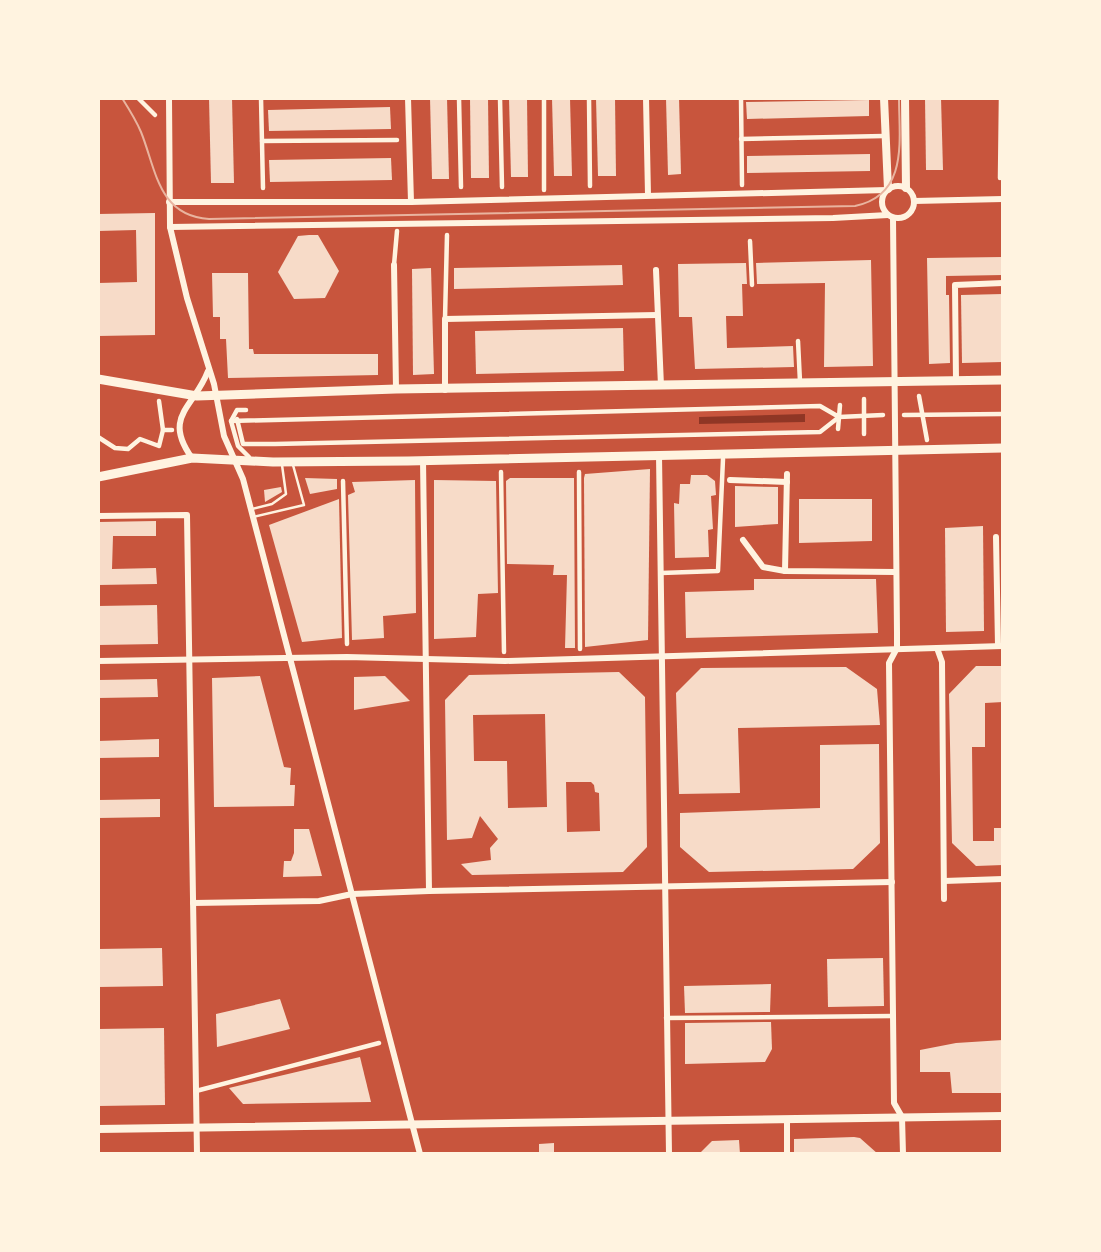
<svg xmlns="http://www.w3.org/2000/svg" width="1101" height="1252" viewBox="0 0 1101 1252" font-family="'DejaVu Sans',sans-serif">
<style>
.water{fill:#8f3625}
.building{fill:#f7dbc8;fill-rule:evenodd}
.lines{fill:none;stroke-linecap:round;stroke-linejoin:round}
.service{stroke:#fff3e0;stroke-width:2.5}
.pedestrian{stroke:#fff3e0;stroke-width:4.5}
.minor{stroke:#fff3e0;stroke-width:6}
.tertiary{stroke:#fff3e0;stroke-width:8}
.secondary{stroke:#fff3e0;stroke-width:9}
.tram{stroke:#e9b49f;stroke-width:2}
</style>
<rect width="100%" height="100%" fill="#c8553d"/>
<polygon class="water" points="805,414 805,422 699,424 699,417"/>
<g class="building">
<polygon points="209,98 232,98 234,183 211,183"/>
<polygon points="430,98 447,98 449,179 432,179"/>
<polygon points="470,98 488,98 489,178 471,178"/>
<polygon points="509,98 527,98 528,177 511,177"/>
<polygon points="552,98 570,98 572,176 554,176"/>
<polygon points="596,98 615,98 616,176 598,176"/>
<polygon points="666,98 679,98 681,174 668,175"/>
<polygon points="925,98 941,98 943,170 926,170"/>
<polygon points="869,100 869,116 747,119 746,102"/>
<polygon points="390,107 391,129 269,131 268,110"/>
<polygon points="870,154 870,171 747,173 747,156"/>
<polygon points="391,158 392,180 270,182 269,160"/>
<polygon points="155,213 155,335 98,336 98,283 137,282 136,230 98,231 98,214"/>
<polygon points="309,235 318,235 339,271 325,298 294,299 278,272 298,236"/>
<polygon points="1003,257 1003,275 946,276 946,295 949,295 950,363 929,364 927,258"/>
<polygon points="871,260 873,366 824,367 825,283 757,284 756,263"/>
<polygon points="746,263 747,284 742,284 743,316 726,316 727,348 793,346 794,367 695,369 692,317 679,317 678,264"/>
<polygon points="622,265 623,285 454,289 454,268"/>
<polygon points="431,268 434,374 413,375 412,269"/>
<polygon points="212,273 248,273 249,349 253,349 254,354 378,354 378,375 228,378 226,339 220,339 220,317 213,317"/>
<polygon points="1003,294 1003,362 962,363 961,295"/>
<polygon points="623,328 624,371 476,374 475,331"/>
<polygon points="650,469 648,640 585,647 584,478 585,474"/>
<polygon points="691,475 707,475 715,481 716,495 711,496 713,529 708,530 709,557 675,558 674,503 679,504 680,484 690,484"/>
<polygon points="305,478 337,479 337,489 310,494"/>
<polygon points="510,478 574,478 575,648 565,648 567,575 553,575 554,565 507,564 506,481"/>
<polygon points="415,480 416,613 383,616 384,638 352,640 348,495 355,492 352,482"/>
<polygon points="434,480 496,481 498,593 478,594 476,637 434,639"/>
<polygon points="735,486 778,487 778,524 735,527"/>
<polygon points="281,487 282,492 265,502 264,490"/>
<polygon points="339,499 342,638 302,642 269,525"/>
<polygon points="799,499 872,499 872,541 799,543"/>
<polygon points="156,521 156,536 113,536 112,569 156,568 157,584 98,585 99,522"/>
<polygon points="983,526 984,631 946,632 945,528"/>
<polygon points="754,579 876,579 878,633 686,638 685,592 754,590"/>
<polygon points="157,605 158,644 98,645 98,606"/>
<polygon points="976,666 1003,666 1003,702 985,703 985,747 972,747 973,841 994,841 994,828 1003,828 1003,865 976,866 952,843 949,694"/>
<polygon points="846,667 877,689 880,725 738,728 740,793 679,794 676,693 701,668"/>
<path d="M619,672L645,697L647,847L623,872L472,875L461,864L491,860L490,848L498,839L480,816L472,838L447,840L445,700L469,675ZM545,714L547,807L508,808L507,761H474L473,715ZM566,782H591L594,785L595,792L599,793L600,831L567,832Z"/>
<polygon points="260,676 284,767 291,768 290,785 295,785 294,806 214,807 212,678"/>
<polygon points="385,676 410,701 354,710 354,677"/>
<polygon points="157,679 158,697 98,698 98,680"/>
<polygon points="159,739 159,757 98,758 98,741"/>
<polygon points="879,744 880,843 853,869 709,872 680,847 680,813 820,808 820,745"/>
<polygon points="160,799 160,817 98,818 98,800"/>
<polygon points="294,829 309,829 322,876 283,877 284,861 291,861 294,853"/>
<polygon points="162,948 163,986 98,987 98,949"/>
<polygon points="883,958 884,1006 828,1007 827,959"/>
<polygon points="771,984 770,1012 685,1013 684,986"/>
<polygon points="280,999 290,1029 217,1047 216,1014"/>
<polygon points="771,1022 772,1049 765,1062 685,1064 685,1023"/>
<polygon points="164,1028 165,1105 98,1106 98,1029"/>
<polygon points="1003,1040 1003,1093 952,1093 950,1072 920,1072 920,1050 956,1043"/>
<polygon points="360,1057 371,1102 243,1104 229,1088"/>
<polygon points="854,1137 860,1138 878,1154 794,1154 794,1139"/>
<polygon points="739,1140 740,1154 699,1154 712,1141"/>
<polygon points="554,1143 554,1154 539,1154 539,1144"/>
</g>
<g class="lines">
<g class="service">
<polyline points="252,509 272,504 286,494 282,465"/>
<polyline points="253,517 304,505 293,465"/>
</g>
<g class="pedestrian">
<polyline points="138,98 155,115"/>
<polyline points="261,98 263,188"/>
<polyline points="459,98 461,187"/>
<polyline points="500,98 502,187"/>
<polyline points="544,98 544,190"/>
<polyline points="589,98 590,186"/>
<polyline points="741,98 742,185"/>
<polyline points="741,139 884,136"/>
<polyline points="262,141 397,140"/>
<polyline points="1000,178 1001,98"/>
<polyline points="750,241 752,285"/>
<polyline points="394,265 397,231"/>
<polyline points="445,319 447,235"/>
<polyline points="798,341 800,382"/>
<polyline points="919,396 927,440"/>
<polyline points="864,399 864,434"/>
<polyline points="159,401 163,430"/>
<polyline points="246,410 237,410 231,421 238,446 249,457"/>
<polyline points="904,415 1003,414"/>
<polyline points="237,419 243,444 275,444 820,432 839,417"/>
<polyline points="231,421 820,406 839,417 883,415"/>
<polyline points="838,429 840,405"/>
<polyline points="98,437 115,448 128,449 140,439 159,446 163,430 172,430"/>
<polyline points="501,472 504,652"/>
<polyline points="579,472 580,649"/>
<polyline points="343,481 347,644"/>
<polyline points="661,573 718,571 723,459"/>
<polyline points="666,1018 893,1016"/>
<polyline points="196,1091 379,1043"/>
</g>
<g class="minor">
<polyline points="169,98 170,227 187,298 214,384 224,436 243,479 420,1154"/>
<polyline points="408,98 411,202"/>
<polyline points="646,98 648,195"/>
<circle cx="898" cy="202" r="16"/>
<polyline points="914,201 1003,199"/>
<polyline points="169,202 411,202 887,190"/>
<polyline points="893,218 897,632 897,648 889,663 894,1103 902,1117 903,1154"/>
<polyline points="170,227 833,218 888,215"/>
<polyline points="394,265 396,389"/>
<polyline points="656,270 661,386"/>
<polyline points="956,381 955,285 1003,283"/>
<polyline points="445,390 445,319 657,315"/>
<polyline points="659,455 669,1154"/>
<path d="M192,458C162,416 194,408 208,371"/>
<polyline points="423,460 429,891"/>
<polyline points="730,480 787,482"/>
<polyline points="98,516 187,515 197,1154"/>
<polyline points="996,537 998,646"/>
<polyline points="743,540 763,567 785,571 896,572"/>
<polyline points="785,571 787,474"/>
<polyline points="937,648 942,662 944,899"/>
<polyline points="98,661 347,657 505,661 1003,646"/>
<polyline points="944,881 1003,879"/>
<polyline points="193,903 319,901 352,894 429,891 892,882"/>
<polyline points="787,1119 787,1154"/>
</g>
<g class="tertiary">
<polyline points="884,98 888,189"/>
<polyline points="905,98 906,188"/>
<polyline points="98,1129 1003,1116"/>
</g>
<g class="secondary">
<polyline points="98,379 197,396 396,389 1003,380"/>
<polyline points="98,477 192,458 273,462 408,461 1003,448"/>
</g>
<path class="tram" d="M122,98C129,109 136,120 141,132C156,169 158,216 209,219L855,206C909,195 899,140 899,98"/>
</g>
<rect width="1101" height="1252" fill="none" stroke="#fff3e0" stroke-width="200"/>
</svg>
